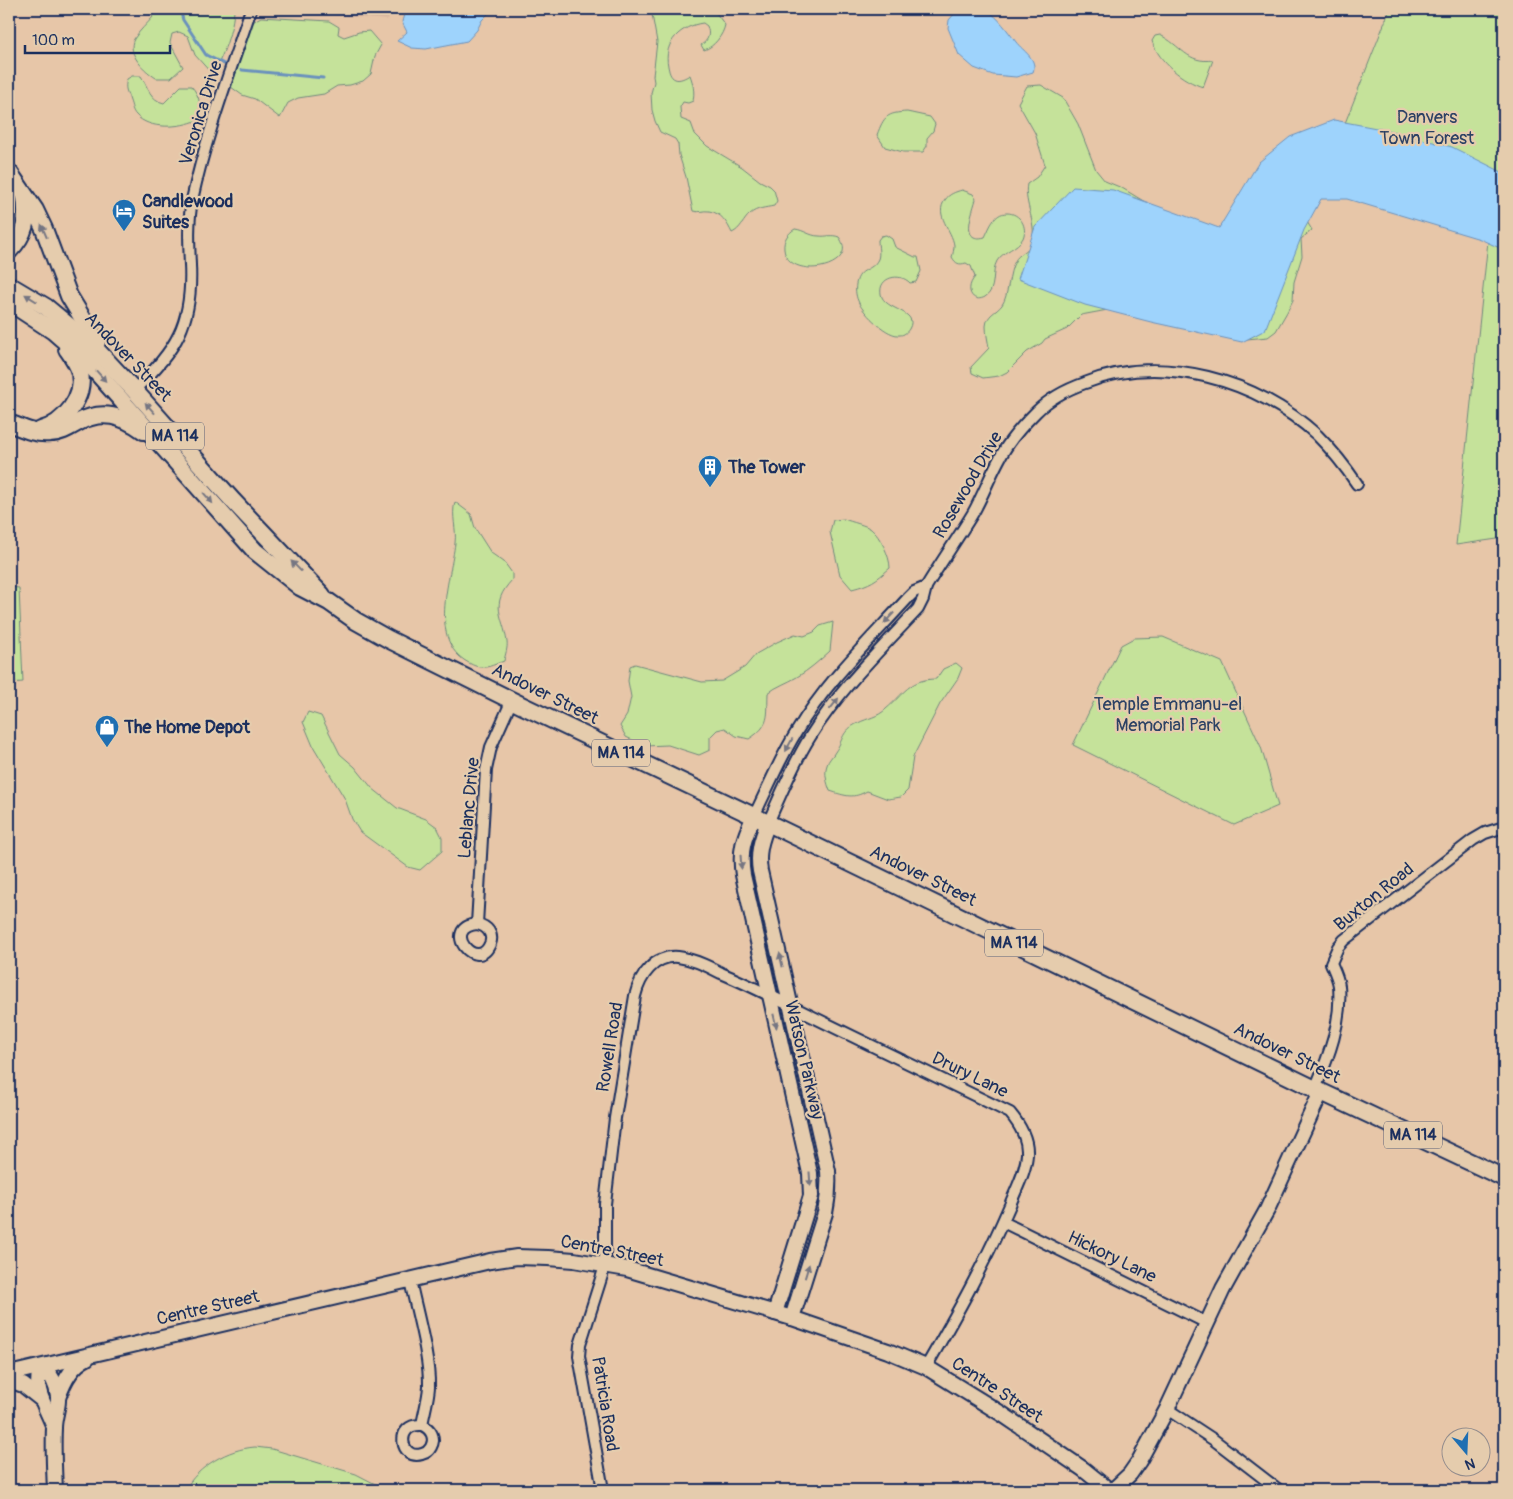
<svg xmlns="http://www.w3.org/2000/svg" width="1513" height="1499" viewBox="0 0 1513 1499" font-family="Pangolin,sans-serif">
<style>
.built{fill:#dbb9a1}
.green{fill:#c5e29a;stroke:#70887c}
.water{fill:#9ed3fc;stroke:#6a91bd}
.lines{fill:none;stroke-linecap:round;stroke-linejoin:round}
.stream{stroke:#6a91bd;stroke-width:3}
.minor-casing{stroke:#1b2f5e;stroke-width:14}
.secondary-casing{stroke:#1b2f5e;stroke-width:18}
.trunk-casing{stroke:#1b2f5e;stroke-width:20}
.minor{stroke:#e5ccad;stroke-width:10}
.secondary{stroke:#e5ccad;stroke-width:14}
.trunk{stroke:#e5ccad;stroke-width:16}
.oneway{fill:#767682}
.labels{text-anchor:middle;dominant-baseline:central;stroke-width:4.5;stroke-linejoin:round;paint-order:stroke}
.shield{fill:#e5ccad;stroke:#585e76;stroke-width:1}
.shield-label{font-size:16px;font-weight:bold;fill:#1b2f5e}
.street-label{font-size:18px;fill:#1b2f5e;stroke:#e5ccad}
.park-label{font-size:18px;fill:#2c4164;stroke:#e5ccad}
.poi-label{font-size:18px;font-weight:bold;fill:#1b2f5e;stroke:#e5ccad;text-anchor:start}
</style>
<rect width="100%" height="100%" fill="#e7c6a8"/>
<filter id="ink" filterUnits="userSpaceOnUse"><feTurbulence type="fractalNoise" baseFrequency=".02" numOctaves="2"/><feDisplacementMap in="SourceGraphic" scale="10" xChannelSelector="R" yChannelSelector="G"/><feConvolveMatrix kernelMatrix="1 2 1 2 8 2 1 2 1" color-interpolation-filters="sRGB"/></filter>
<g filter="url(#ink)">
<polygon class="built" points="260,9 391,9 388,20"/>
<g class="green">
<path d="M146,9H234C234,26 222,61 212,74L195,55L188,36L179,32L172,34L170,43L183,67L171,78H156C145,71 126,54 134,39C139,31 147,24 153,17Z"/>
<path d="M651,9H713L725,25C723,35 714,47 704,50L701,45C709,40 710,34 707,26L703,23C681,26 663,42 668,66C669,71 670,77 675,79C680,81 686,77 690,75C693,83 695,92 693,101L688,103L683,102L680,107L681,119L691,123L695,134L707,146L742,167L760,181L770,186L774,190L777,201L774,206C765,208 757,208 750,214C743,220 741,229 732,233C727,223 722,213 709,211C703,210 699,213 693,211L686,177L679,155L678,144L675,139L660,132L655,121L652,110L651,93L654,82L653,76L657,42Z"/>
<polygon points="1390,9 1504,9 1504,538 1456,545 1490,222 1321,184"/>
<path d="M261,17L329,21L339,27L338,34L344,37L359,32L369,31L381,45L375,56L371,74L363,81L350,85L337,86L324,94L298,98L288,103L280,118L255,99L242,95L231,87C233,82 235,77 236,72C242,52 239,27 261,17Z"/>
<path d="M1160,35C1181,45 1187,64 1213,60L1203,87C1183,81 1159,62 1152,41L1155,36Z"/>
<path d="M132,76H141C148,87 150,100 164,103L181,86H191C200,95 202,108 198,120C180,128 149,130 136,115C132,111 132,106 130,101C127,91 124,89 127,79Z"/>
<path d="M1041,85L1063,98L1078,124L1096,170L1105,181L1122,188L1173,219L1214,233L1290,194L1312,230L1301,239L1302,256L1294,282L1293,300L1287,312L1276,331L1268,337L1247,339L1113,309L1081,315L1067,329L1045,339L1042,343L1027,352L1007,372L999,376L983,378L972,373L971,367L989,348C988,341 986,333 986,326C987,314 996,313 1002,305C1009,295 1008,273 1015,261C1018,254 1027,252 1031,245C1039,225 1023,204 1027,184L1037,177L1045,165L1035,133L1018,103L1027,86Z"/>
<path d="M907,112L930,117L935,124L933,131L927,138V146L923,152H903L885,147L877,135C884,116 887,113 907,112Z"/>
<path d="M962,190L973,194L976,199C973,211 959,244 985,237C990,227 994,213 1007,213C1020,213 1028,227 1023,238C1018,248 1003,251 997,261C991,271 997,290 985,297C972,304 964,289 975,277L971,266L966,263C959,265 956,264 952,257C953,254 954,249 954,245C952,230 934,215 945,200C949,194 955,192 962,190Z"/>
<path d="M795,229C804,230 810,236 819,236C827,237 831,234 839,237C862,268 787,282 784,249C783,240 788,233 795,229Z"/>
<path d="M886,235L892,239L895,247L915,257H918L921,271L916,282L910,283C900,272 878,277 881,294C884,311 920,310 909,329C907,332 904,335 900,335C888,337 864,314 859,303C856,297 855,291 856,284C859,267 872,272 878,259C880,254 878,246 878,240L881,236Z"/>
<path d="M455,502L471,514L475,528L491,553L504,562L512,573V580C489,605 503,615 507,642C508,648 505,655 504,661C486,668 481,671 464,660C429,636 451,578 455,543C457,529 451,516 455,502Z"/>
<path d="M844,519C851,522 866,525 871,529C880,536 890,556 890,568C875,581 871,584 852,589L840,575L830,532L833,520Z"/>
<polygon points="9,587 19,588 23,682 9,683"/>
<path d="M833,622L830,651C819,661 809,670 797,677C787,683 777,686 768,693C767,716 771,725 749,739L736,736L725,728L717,730L710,737V750L699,755L668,745L645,746L626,737L620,726L627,715L631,697L628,681L630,666L635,664L702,682L722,681L745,667L756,654L777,642L795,634L804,636L814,632L820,626Z"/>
<polygon points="1163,637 1222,662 1261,747 1278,806 1234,825 1073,745 1121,645 1134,638"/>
<path d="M956,663L962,668L958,678L940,704L913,757L908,790L901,797L888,799L867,791C853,799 846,796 830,791C827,783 824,773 827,765C828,760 833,756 835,752C844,739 841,731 858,723C868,718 878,717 886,709C904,694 909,679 936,679L943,669Z"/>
<polygon points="308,712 321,716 340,754 355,767 372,788 397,808 426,819 437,827 442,837 442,851 420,870 408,867 360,832 352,819 345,799 313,746 303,722"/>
<path d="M255,1447L272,1449L356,1474L387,1490H185C198,1466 228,1449 255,1447Z"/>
</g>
<g class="water">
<polygon points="412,9 498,9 489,13 482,20 477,30 467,41 426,49 412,48 397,41 407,32 402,22 404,14"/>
<path d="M973,9H986C999,18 1007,30 1016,42C1023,51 1038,59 1033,72L1016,77L993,75L974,68L959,55L948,28L949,20L956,12Z"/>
<polygon points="1334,120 1387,130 1452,147 1504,173 1504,250 1480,239 1347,199 1321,199 1304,230 1265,330 1242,342 1151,322 1085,305 1018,279 1035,227 1073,187 1113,190 1219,228 1259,162 1290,137"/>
</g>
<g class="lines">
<g class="stream">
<polyline points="180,9 183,20 206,55 224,64"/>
<polyline points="242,70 323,78"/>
</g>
<defs>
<g id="minor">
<path d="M134,390C176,351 193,323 190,265C189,243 188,222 192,200C206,135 230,72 251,9"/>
<path d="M754,816C768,788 780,758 797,731C826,682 869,641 907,599L914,592L926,587"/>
<path d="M768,823C781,794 793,764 810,737C839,690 881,649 918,609L923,599L926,587C941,562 958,538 973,513C985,492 993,467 1007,446C1015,434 1026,422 1036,412C1049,399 1068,389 1085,383C1161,352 1258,380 1317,435C1332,450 1345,466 1357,484"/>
<path d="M477,924C440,928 477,974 490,944C494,934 487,926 477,924L486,770L491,747L512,700"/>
<path d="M1315,1089C1329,1056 1342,1022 1339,986C1338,978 1334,970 1331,963L1338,947L1344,940L1473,840L1485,833L1504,827"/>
<polyline points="1003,1222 1207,1323"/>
<path d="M410,1280C416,1310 430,1357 429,1387C428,1400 424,1413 422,1425C394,1423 400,1461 422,1454C426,1453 429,1451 431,1447C436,1438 431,1429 422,1425"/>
<polyline points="1167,1409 1214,1440 1279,1490"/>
<path d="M603,1490L579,1356L580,1345L605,1266V1204L615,1118L635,996C640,976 654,955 678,957C694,959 708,966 721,973C745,983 769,995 793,1007C865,1043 938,1077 1010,1113C1020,1125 1028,1139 1027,1154C1026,1172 1016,1189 1010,1205C985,1263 958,1312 926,1367"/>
</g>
<g id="secondary">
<path d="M754,816C744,838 739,850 743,875L807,1160L810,1173L811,1196L775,1313"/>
<path d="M768,823C761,840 757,853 760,871L828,1171C829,1186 828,1199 825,1213L792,1318"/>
<path d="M42,1367C51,1373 57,1385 58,1397C59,1406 54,1417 54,1428C53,1448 54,1469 55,1490"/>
<path d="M42,1367C31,1385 46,1407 53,1425"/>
<polyline points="9,1374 490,1261 517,1257 548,1258 574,1260 627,1269 792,1318 888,1351 926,1367 1002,1414 1083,1469 1109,1490"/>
<polyline points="9,1380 23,1385 42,1400"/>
<path d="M58,1398C63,1383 72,1365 87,1358"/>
<polyline points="1113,1490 1130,1474 1139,1461 1167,1409 1223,1289 1267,1210 1321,1092"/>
</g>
<g id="trunk">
<polyline points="9,172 35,210 44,229 69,296 97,342"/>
<path d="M9,251C26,234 28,220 25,197"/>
<polyline points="9,285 46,307 93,346 134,390 233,501 322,595"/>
<polyline points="9,302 53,331 84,358 255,551 300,587 329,602 356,621 388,639 521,705 768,823 1315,1089 1504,1178"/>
<path d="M9,423C22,428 36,435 50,433C61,433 70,427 79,422C102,409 123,416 144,431"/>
<path d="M41,430C64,424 85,397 80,373C78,364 72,356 67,349"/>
</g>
</defs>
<use href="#minor" class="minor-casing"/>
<use href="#secondary" class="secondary-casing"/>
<use href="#trunk" class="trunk-casing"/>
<use href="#minor" class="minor"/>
<use href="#secondary" class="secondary"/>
<use href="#trunk" class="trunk"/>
</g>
<defs><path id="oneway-solid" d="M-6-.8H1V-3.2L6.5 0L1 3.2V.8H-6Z" transform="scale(1.25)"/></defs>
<g class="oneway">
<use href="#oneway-solid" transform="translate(44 231) rotate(-113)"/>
<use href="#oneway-solid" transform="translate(31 298) rotate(-148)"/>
<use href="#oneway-solid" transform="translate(101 376) rotate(48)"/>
<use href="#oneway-solid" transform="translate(150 408) rotate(-132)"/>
<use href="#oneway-solid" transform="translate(208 498) rotate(49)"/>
<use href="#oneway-solid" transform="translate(296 566) rotate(-134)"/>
<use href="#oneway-solid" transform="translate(889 618) rotate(133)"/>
<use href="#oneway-solid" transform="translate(834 704) rotate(-52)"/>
<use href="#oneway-solid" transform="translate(789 745) rotate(118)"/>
<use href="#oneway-solid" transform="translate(741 862) rotate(86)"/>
<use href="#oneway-solid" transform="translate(781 960) rotate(-103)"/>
<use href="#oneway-solid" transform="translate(775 1021) rotate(77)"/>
<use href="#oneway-solid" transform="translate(810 1179) rotate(86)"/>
<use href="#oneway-solid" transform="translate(807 1271) rotate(-73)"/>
</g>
</g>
<defs>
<symbol id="hotel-pin" viewBox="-11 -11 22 30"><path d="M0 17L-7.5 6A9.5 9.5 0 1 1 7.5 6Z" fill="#1f6fb2" stroke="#e5ccad"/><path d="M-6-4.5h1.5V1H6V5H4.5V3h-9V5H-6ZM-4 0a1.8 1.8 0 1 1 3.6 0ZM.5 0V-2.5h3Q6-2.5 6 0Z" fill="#fff"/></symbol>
<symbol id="building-pin" viewBox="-11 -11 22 30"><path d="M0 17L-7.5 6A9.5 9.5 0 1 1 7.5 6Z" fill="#1f6fb2" stroke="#e5ccad"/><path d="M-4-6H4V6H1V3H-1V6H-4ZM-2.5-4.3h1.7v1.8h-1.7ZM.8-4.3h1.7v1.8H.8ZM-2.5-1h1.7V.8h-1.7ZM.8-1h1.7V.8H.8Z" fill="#fff"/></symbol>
<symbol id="shop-pin" viewBox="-11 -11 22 30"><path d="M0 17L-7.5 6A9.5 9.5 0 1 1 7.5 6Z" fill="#1f6fb2" stroke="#e5ccad"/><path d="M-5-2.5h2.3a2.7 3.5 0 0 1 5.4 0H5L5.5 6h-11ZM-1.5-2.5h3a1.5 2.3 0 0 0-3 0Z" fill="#fff"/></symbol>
</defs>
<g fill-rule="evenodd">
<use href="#hotel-pin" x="110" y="197" width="28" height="38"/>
<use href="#building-pin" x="696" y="453" width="28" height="38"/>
<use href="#shop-pin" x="93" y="713" width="28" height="38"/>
</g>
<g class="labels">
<g class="shield">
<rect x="146" y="422.5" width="58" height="27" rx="4"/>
<rect x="592" y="739.5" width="58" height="27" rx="4"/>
<rect x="985" y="929.5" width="58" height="27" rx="4"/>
<rect x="1384" y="1121.5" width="58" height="27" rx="4"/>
</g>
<g class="shield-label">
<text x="175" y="436">MA 114</text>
<text x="621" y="753">MA 114</text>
<text x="1014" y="943">MA 114</text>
<text x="1413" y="1135">MA 114</text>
</g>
<g class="street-label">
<text transform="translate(201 113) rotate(-73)">Veronica Drive</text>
<text transform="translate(128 357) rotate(46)">Andover Street</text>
<text transform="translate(968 485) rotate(-60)">Rosewood Drive</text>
<text transform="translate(545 694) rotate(26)">Andover Street</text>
<text transform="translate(469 808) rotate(-85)">Leblanc Drive</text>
<text transform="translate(923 876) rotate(26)">Andover Street</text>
<text transform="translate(1374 897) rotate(-39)">Buxton Road</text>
<text transform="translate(610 1047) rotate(-81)">Rowell Road</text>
<text transform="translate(1287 1053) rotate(26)">Andover Street</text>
<text transform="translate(804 1060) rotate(77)">Watson Parkway</text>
<text transform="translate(970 1075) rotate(26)">Drury Lane</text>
<text transform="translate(612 1251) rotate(11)">Centre Street</text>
<text transform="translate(1112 1257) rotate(26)">Hickory Lane</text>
<text transform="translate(208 1308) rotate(-13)">Centre Street</text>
<text transform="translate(997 1390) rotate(33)">Centre Street</text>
<text transform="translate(605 1404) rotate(81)">Patricia Road</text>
</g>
<g class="park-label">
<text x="1427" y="117">Danvers<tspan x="1427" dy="21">Town Forest</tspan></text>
<text x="1168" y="704">Temple Emmanu-el<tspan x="1168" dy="21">Memorial Park</tspan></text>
</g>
<g class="poi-label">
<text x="142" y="201">Candlewood<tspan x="142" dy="21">Suites</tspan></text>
<text x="728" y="467">The Tower</text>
<text x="124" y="727">The Home Depot</text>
</g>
</g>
<rect width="1513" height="1499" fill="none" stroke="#e5ccad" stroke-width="30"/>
<rect x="15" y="15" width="1483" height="1469" fill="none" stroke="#1b2f5e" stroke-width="2" filter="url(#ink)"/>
<g transform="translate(1466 1452) rotate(161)"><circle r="24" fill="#e5ccad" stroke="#948d8d"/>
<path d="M0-4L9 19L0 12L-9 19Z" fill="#1f6fb2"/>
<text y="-8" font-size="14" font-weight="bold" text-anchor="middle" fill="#1b2f5e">N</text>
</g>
<path d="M25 45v8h145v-8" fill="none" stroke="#1b2f5e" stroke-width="2.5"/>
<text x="32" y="45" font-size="15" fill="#1b2f5e" stroke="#e5ccad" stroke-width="4" paint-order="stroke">100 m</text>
</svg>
